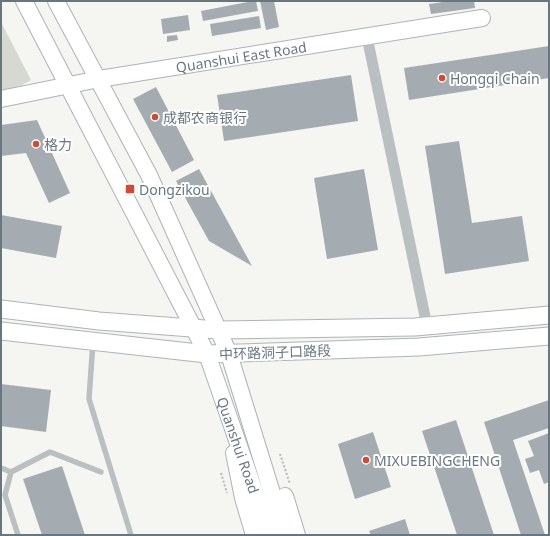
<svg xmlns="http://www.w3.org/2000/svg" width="550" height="536" viewBox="0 0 550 536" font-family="'Noto Sans','Noto Sans SC',sans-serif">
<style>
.green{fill:#d5d9d2}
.building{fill:#a5acb1}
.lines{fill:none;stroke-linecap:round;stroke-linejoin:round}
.secondary-casing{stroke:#adb3b7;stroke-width:18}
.primary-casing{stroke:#aeb4b6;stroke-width:19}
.path{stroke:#b5b9ba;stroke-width:2;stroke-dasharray:2 2;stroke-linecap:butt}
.lane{stroke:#babfc2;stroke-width:5.5}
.street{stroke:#babfc2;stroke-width:11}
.secondary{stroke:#fff;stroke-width:16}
.primary{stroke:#fff;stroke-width:17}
.poi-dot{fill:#cf4b38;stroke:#fff;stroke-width:1.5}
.labels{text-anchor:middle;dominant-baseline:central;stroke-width:4;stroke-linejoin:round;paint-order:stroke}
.street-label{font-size:14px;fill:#677780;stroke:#fff}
.poi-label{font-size:14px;fill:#677780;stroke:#fff;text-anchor:start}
</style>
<rect width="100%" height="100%" fill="#f5f5f2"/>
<polygon class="green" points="1,22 31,80 6,94 1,95"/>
<g class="building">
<polygon points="253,1 256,1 258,11 203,21 201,11"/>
<polygon points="260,1 274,1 279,27 266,30"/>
<polygon points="450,1 474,1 475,8 431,14 429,4"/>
<polygon points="188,15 190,30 163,34 161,19"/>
<polygon points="259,16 261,28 212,36 210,24"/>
<polygon points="177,35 178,40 167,42 167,36"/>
<polygon points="549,46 549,78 409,100 404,68"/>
<polygon points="351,75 358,121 224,141 217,95"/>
<polygon points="156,87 194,160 172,172 133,99"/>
<polygon points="37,120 70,193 49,203 26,153 1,156 1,125"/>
<polygon points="459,141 472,223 522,216 529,261 445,274 425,146"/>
<polygon points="199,169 252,266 209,241 176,181"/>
<polygon points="364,169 378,250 327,259 314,178"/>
<polygon points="1,215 62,226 56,258 1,248"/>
<polygon points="1,384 51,390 46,432 1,426"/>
<polygon points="549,400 549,428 513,440 545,535 521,535 484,422"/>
<polygon points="456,420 494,535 457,535 422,431"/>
<polygon points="373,432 391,487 355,499 338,444"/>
<polygon points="549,433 549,482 544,484 539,470 530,473 525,459 534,456 528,441"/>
<polygon points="62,466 85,535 42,535 23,479"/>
<polygon points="405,519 410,535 371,535 369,531"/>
</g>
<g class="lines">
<defs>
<g id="secondary">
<path id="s1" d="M24,1L207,354L270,535"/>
<polyline points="56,1 149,175 229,354 285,535"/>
<path id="s2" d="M1,99L99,79L482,18"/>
<polyline points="234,453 243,498 254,535"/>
<polyline points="285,496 297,535"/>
</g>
<g id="primary">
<polyline points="1,309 99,321 218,330 415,327 549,315"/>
<polyline points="1,331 207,354 419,347 549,336"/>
</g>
</defs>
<use href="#secondary" class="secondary-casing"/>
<use href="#primary" class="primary-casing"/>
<g class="path">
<polyline points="280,454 290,484"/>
<polyline points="221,473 227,493"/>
</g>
<g class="lane">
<polyline points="93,342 89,399 131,535"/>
<polyline points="1,468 11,472 50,452 101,472"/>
<polyline points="11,472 5,495 18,535"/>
</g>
<polyline class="street" points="367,37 427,326"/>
<use href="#secondary" class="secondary"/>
<use href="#primary" class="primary"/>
</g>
<g class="poi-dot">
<circle cx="442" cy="78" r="4"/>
<circle cx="155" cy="117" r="4"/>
<circle cx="36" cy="144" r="4"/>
<rect x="125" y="184" width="10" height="10" rx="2"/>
<circle cx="366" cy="460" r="4"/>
</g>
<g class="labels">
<g class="street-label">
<text stroke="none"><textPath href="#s2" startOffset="244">Quanshui East Road</textPath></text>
<text transform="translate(275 352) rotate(-2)">中环路洞子口路段</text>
<text stroke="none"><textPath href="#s1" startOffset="494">Quanshui Road</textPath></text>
</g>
<g class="poi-label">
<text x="450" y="78">Hongqi Chain</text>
<text x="163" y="117">成都农商银行</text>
<text x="44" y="144">格力</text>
<text x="139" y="189">Dongzikou</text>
<text x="374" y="460">MIXUEBINGCHENG</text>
</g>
</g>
<rect width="550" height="536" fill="none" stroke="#677780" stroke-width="4"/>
</svg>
